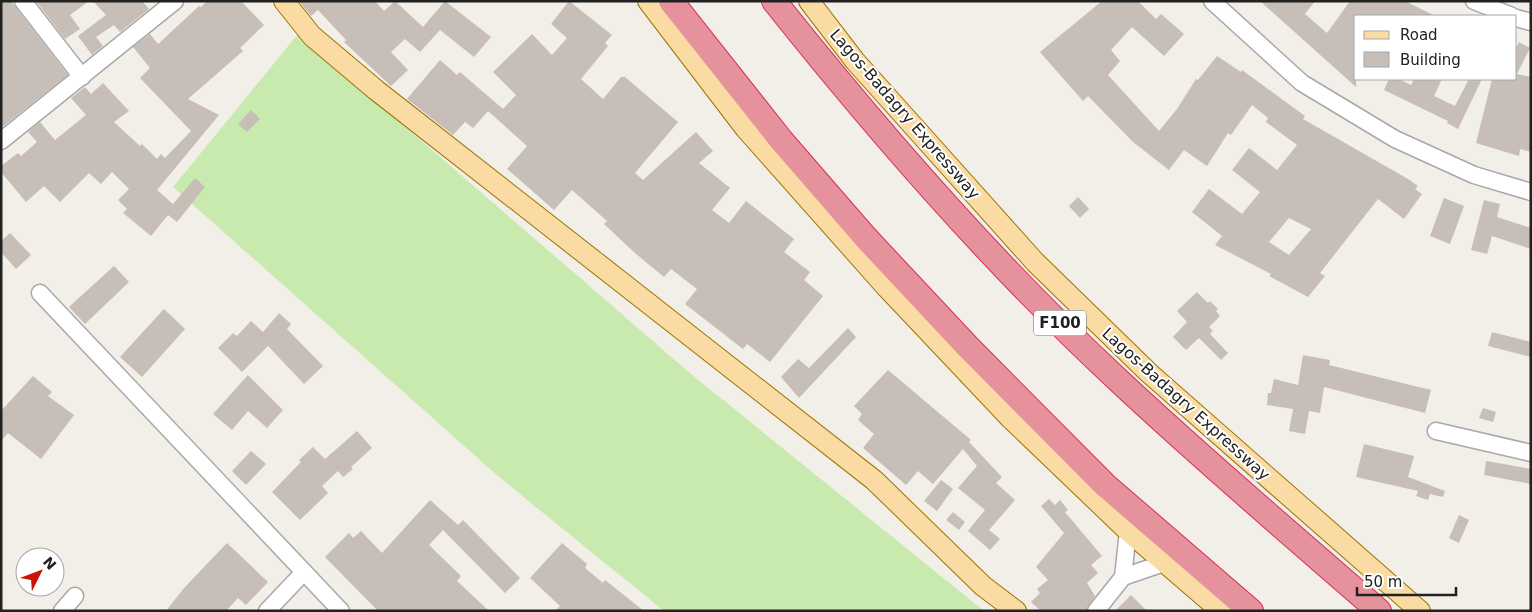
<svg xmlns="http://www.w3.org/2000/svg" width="1532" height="612" viewBox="0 0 1532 612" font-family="'DejaVu Sans',sans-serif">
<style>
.grass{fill:#c8eaaf}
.building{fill:#c6beb7;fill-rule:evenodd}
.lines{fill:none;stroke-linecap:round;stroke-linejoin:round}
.minor-casing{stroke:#a8a8a8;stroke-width:19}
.major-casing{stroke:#9c7402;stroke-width:22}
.highway-casing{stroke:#d92b5b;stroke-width:26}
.minor{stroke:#fff;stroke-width:16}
.major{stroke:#fbdba4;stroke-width:20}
.highway{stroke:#e6929c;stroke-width:24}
.labels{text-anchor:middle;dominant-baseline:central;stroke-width:4;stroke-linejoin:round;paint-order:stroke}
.shield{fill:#fff;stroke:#646464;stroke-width:1}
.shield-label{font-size:15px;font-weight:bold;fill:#212121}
.street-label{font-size:16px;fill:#212121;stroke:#fff}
</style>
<rect width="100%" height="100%" fill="#f1efe8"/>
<polygon class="grass" points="298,34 691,374 984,611 664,611 499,477 173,187"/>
<g class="building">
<polygon points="1,1 11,1 68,75 1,128"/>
<polygon points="36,1 89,1 70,15 80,29 65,39"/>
<polygon points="93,1 142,1 149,9 120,32 114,25 96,37 103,46 92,55 78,36 106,15"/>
<polygon points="207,1 241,1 264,25 240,48 243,51 188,99 219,115 157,190 173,204 195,178 205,187 177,222 168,215 151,236 123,213 127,209 118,200 129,189 112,172 101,184 89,173 60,202 44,186 26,202 1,172 1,166 18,153 21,156 37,142 28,132 40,122 55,140 86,115 71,98 85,87 91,94 103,83 129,111 114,122 140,146 142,144 157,159 161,154 165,158 191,131 140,78 150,68 133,47 150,34 158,44 199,6 201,7"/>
<polygon points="299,1 375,1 384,11 395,1 423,27 445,1 491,37 474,57 440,30 420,52 405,39 391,52 408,70 391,86 344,42 346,40 318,10 311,16"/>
<polygon points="569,1 612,35 605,43 608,46 581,79 603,99 621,77 625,77 678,122 635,173 643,180 696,132 713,151 699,163 730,188 712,210 729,223 746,201 794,239 784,252 810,272 804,280 823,296 770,362 747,344 743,349 685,304 697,289 671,269 664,277 635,253 604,224 607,221 572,190 554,210 507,169 527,146 488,111 473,128 465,122 453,135 407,99 440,60 457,75 460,72 503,109 516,95 493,72 532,34 552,55 567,38 551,24"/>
<path d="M1102,1H1138L1156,19L1161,14L1184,34L1164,56L1132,27L1111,50L1120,61L1108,75L1159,131L1177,109L1196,79L1198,80L1217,56L1241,72L1242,70L1279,97L1305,116L1303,119L1408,179L1418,186L1415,189L1422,194L1404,219L1378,199L1320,273L1325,276L1308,297L1269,276L1271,274L1215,245L1222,236L1192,212L1209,189L1242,214L1260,192L1232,170L1249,148L1277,170L1297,145L1266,122L1268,118L1252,105L1231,135L1228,133L1207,166L1184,150L1169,170L1133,142L1088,96L1083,101L1040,52ZM1289,218L1311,229L1289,255L1269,242Z"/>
<polygon points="1260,1 1315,1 1305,14 1327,33 1350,1 1405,1 1435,16 1356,16 1356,87"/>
<polygon points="1519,42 1530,48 1517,74 1531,77 1531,152 1520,149 1519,156 1476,143 1492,79 1516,79 1516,48"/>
<polygon points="1389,79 1399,79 1411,85 1414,79 1442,79 1434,96 1455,106 1469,79 1482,79 1458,129 1447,123 1448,121 1384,90"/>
<polygon points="251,110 260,119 247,132 238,124"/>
<polygon points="1078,197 1089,209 1080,218 1069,206"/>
<polygon points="1444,198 1464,206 1450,244 1430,236"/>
<polygon points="1484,200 1500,204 1497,217 1531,228 1531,249 1492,236 1487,254 1471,250"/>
<polygon points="10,233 31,255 16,269 1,252 1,241"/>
<polygon points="114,266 129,282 85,324 69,307"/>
<polygon points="1197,292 1208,303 1210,301 1218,309 1216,311 1220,316 1209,327 1213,331 1210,334 1228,353 1221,360 1199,338 1186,350 1173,337 1187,322 1177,311"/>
<polygon points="164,309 185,329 142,377 120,357"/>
<polygon points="279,313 291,324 287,329 323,366 304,384 268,346 242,372 218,348 233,333 237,336 251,321 263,332"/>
<polygon points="848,328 856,337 799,398 781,377 798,359 809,368"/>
<polygon points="1492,332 1531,342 1531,357 1488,346"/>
<polygon points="1303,355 1330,360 1329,365 1431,390 1425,413 1324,387 1320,413 1309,411 1305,434 1289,431 1293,409 1267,405 1268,393 1271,393 1274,379 1298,385"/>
<polygon points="888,370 971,440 969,442 1002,477 996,483 1015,500 989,530 1000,539 990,550 968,531 985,510 958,488 977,466 963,449 933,484 918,471 906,485 863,448 874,434 858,420 862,414 854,406"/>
<polygon points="248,375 283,410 267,428 248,411 232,430 213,414"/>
<polygon points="33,376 52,392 48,396 74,415 41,459 8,433 1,441 1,411"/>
<polygon points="1483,408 1496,412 1493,422 1479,418"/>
<polygon points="357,431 372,448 351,467 353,469 343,477 338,471 322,486 328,493 300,520 272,492 301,462 299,460 313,447 325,459"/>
<polygon points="1364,444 1414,456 1408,477 1445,491 1443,497 1430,494 1428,500 1416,496 1418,491 1356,477"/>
<polygon points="251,451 266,464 246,485 232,471"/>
<polygon points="1486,461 1531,469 1531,484 1484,475"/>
<polygon points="941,480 953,489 937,511 924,501"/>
<polygon points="1049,499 1055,505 1060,500 1068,510 1065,512 1102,556 1091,565 1098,573 1087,583 1095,596 1086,611 1041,611 1031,602 1040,593 1037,589 1048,580 1036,567 1064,533 1041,506"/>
<polygon points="430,500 458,525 463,520 520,578 505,593 443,530 429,545 461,576 457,581 489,611 378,611 325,557 349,533 353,538 361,531 382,553"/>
<polygon points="953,512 965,522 959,530 946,520"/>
<polygon points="1459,515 1469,520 1459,543 1449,538"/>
<polygon points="227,543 268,582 246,605 238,598 226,611 166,611 184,588"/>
<polygon points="562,543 587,564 585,568 603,583 605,580 644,611 555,611 560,606 530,578"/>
<polygon points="1131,595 1147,611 1115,611"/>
</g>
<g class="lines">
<defs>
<g id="minor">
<polyline points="23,1 82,77"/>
<polyline points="1212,1 1302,83 1395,139 1474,175 1531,192"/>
<polyline points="1474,1 1512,16"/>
<polyline points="1516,18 1531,22"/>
<polyline points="1,141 175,1"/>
<polyline points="40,293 341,611"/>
<polyline points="1436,431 1531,453"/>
<polyline points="1123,577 1128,531"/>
<polyline points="62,611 75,596"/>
<polyline points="267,611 304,572"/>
<polyline points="1096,611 1123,577 1164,563"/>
</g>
<g id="major">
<polyline points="284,1 312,36 376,90 874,480 983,586 1016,611"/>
<polyline points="648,1 745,128 887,288 1009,417 1128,531 1221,611"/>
<polyline points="809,1 855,61 1035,262 1149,373 1420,611"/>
</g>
<g id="highway">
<polyline points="671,1 781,140 866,238 968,347 1105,485 1251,611"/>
<path d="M774,1C879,133 993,264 1117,379C1202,459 1291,534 1379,611"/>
</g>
</defs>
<use href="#minor" class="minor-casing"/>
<use href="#major" class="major-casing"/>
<use href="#highway" class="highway-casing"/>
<use href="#minor" class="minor"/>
<use href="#major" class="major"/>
<use href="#highway" class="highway"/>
</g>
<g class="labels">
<rect class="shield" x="1034" y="310.5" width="52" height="25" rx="4"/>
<g class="shield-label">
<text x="1060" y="323">F100</text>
</g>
<g class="street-label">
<text transform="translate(905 114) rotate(49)">Lagos-Badagry Expressway</text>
<text transform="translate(1186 404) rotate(42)">Lagos-Badagry Expressway</text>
</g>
</g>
<rect width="1532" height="612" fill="none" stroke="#212121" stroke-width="5"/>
<rect x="1354" y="15" width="162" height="65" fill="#ffffff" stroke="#a6a6a6"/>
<rect x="1364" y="31" width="25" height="8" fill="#fbdba4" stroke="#a6a6a6"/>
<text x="1400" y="40" font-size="15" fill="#212121">Road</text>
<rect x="1364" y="52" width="25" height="15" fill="#c6beb7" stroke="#a6a6a6"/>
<text x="1400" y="65" font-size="15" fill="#212121">Building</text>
<g transform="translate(40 572) rotate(48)"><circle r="24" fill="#ffffff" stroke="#a6a6a6"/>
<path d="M0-4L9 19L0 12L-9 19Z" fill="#cf1103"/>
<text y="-8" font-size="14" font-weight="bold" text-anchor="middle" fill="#212121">N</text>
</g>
<path d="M1357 587v8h99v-8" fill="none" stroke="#212121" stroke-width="2.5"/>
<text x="1364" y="587" font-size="15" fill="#212121" stroke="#ffffff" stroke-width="4" paint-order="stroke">50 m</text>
</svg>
